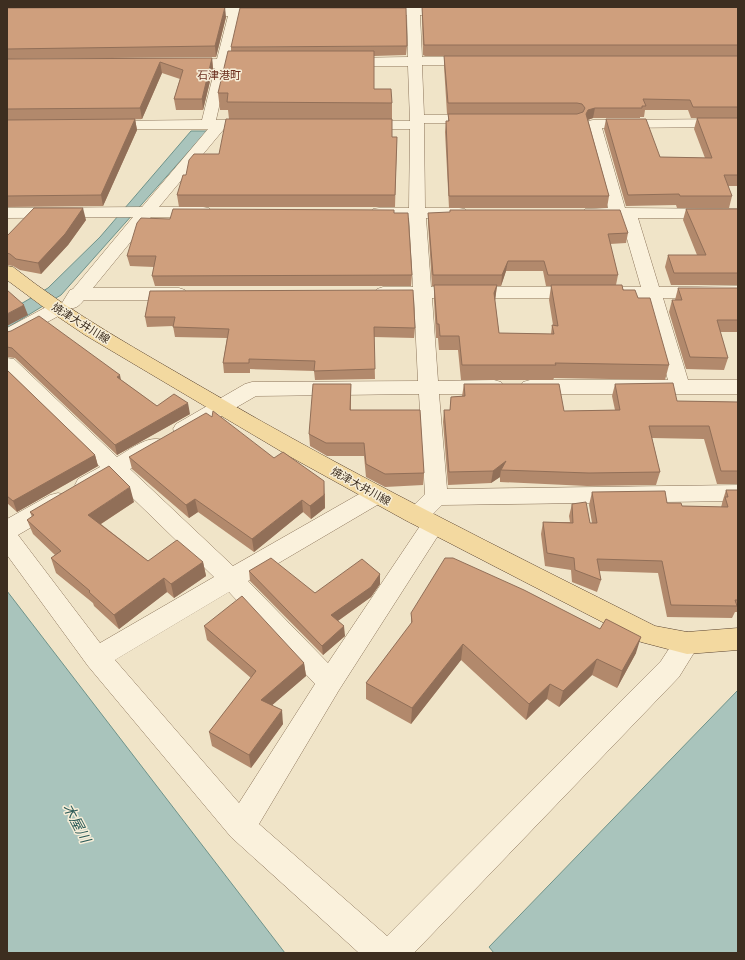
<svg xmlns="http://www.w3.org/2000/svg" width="745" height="960" viewBox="0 0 745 960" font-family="Merriweather,'Noto Sans JP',serif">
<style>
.water{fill:#a9c4bc;stroke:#6f938a}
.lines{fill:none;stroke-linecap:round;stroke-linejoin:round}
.minor-casing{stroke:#8d765c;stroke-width:1}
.major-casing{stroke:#5b4430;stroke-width:1}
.minor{fill:#faf1dc;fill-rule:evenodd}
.major{fill:#f3d9a0;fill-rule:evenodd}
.wall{fill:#b2896c;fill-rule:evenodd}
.shaded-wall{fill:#916f58}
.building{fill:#cf9f7d;stroke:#916f58}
.labels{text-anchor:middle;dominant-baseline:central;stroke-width:3;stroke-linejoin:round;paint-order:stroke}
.far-quarter-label{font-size:11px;fill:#6b2e1e;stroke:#f7eed8}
.street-label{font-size:11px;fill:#3d2e20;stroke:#f7eed8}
.near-water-label{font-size:14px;font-style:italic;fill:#2f5d5a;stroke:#f7eed8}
</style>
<rect width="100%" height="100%" fill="#f0e4c8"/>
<g class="water">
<polygon points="191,131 207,131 61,295 7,328 7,312 48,288 100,237"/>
<polygon points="7,591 285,953 7,953"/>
<polygon points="738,690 738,953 494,953 489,947"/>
</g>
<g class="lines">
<defs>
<g id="minor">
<path d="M230,7L270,8L274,9L276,12L274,15L270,16H240L230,59L261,60L263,63L261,66L228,67L216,120H255L260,121L262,124L260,127L224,129L159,207H203L209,208L211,212L209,216L203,217H151L93,288H179L185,290L188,294L185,298L179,300H84C78,307 75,310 65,307L66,309L64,313L14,340L7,342V328L50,305L57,303L63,305L62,303L70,290L73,289L133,217L7,218V208L142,207L208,129H106L101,128L99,125L101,122L106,121L202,120L215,68H182L177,67L175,64L177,61L182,60L217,59L228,16H196L192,15L190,12L192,9L196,8H229Z"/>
<path d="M407,7H452L456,8L458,11L456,14L452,15H420L422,57H474L479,58L481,61L479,64L474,65H422L424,115H478L483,116L485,119L483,122L478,123H424L425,208H459L465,209L467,213L465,217L459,218H426L431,287H641L621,218L585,217L583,213L585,209L608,208L586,124L588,121L593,120L738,119V127L602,128L625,208L738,209V219L638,218L659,287L738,286V298H663L688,380H738V394H530L523,392L520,387L523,382L530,380H668L644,298H432L438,381L494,380L501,382L504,387L501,392L494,394H439L447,489L738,485V501L442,505L430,517L433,516L441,519L444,525L441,531L339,690L259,824L387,936L661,661L678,635L687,632L696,635L700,643L679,677L414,953H359L231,837L88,666L7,555V519L50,495L58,493L66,495L69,501L66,507L18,535L100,643L214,577L113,479C102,486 92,495 78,491L75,485L78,479L100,467L7,375V358L14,359L117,457C131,449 147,435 163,440L166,445L163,450L130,469L233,566L368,489L376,487L384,489L387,495L384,501L248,581L328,663L422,523L417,525L409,522L406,516L409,510L425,494L419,394L256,396L190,434L183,436L176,434L173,429L176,424L245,384L252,382L418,381L414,298L383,299L377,297L374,293L377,289L383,287H413L409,218H379L373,217L371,213L373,209L379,208H409L410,129H362L357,128L355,125L357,122L362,121H410L408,66H344L339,65L337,62L339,59L344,58L408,57L407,15L376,16L372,15L370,12L372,9L376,8ZM229,592L315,684L239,803L115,660Z"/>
</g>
<path id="major" d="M7,266L13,267C74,315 140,351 207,390C352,475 504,550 655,626L687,632L738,628V650L687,654L641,642L405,520L289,456L85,335L42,306L7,280Z"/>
</defs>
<use href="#minor" class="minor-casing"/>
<use href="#major" class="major-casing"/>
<use href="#minor" class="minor"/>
<use href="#major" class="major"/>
</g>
<g class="wall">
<polygon points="422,7 738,7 738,56 425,56 423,55 422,16"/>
<polygon points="7,8 226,17 216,57 7,59"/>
<polygon points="407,46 406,55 374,56 374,89 392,103 392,137 397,137 395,207 179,207 177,195 186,175 219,154 307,119 229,119 228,110 220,110 218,93 231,51 231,47"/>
<polygon points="444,56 738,56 738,118 691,118 688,110 645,110 644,117 640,117 640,118 593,118 588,120 609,196 607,208 449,208 445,132 446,121 448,121 448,114 577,114 447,114 444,66"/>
<polygon points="212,58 213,69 203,110 176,110 174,99 180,79 162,73 142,119 41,120 135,119 137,130 103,206 7,207 7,59"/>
<polygon points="697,118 738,118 738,186 728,186 732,196 729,208 677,208 676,205 626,206 604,129 606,119 660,157 705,158 694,129"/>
<polygon points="686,209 738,210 738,285 671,285 665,267 668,255 697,255 683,220"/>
<polygon points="394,213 412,275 411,286 155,286 152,276 154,267 130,266 127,256 170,219"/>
<path d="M428,213L628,233L626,243L610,244L618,275L616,285L638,298L669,365L665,380L554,378L553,380H461L458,350H439L438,338H436L434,300V286H432L428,223ZM506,271H543L546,286H551L549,300L553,325H552L551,334L499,333L495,301L497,286H501Z"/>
<polygon points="86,220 68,245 41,274 20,270 13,266 7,265 7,236"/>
<polygon points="678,288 738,288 738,332 720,332 728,358 724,370 686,369 669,312 672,300 675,300"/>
<polygon points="150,291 415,328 414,338 374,337 375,379 315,380 314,371 250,369 250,373 224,373 223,363 227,338 175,337 173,326 147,327 145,317"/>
<polygon points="7,332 121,380 157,406 190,414 117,455 15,358 7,357"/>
<polygon points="7,370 95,455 98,466 17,512 7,503"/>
<polygon points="351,384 351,410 424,473 423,485 385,487 366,477 364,456 327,456 310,446 309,434"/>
<polygon points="464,384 564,411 615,410 612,396 615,384 677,401 738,402 738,484 717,484 704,439 652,438 660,472 656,485 587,486 500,482 500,477 491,483 448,485 443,422 444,410 450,410 451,397 462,396"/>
<polygon points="129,457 274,458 325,494 325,508 311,519 303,512 254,552 198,512 189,518 132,469"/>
<polygon points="726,490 738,490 738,612 735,612 732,618 667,617 658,573 599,571 601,580 597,592 572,582 571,570 545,566 541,534 543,522 570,522 569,516 572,504 590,523 592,523 589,505 592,492 667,503 682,506 721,507 722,504 722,503"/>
<polygon points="134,502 101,524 148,561 203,562 206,576 174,598 167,592 119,629 94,606 93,603 56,573 51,558 55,555 33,534 27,520 32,517 30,512"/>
<polygon points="249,571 315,593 380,574 380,584 371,597 338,621 345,636 323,655 250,581"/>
<polygon points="411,613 636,653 617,688 592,675 559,707 547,699 526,720 461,660 411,724 366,699 366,683 411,624"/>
<polygon points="204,626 304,663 306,676 272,705 283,724 251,768 212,746 209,732 251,678 207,640"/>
</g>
<g class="shaded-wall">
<polygon points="225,7 226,17 216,57 215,46"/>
<polygon points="212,58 213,69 203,110 202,99"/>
<polygon points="160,62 162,73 142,119 140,108"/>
<polygon points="595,108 593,118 587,120 586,114 588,110"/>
<polygon points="135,119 137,130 103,206 101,195"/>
<polygon points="83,208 86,220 68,245 41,274 38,263"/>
<polygon points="508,261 506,271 501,286 502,275"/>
<polygon points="497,285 495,300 492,307 494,293"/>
<polygon points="24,305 28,315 7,326 7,314"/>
<polygon points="120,375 122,385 117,377"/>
<polygon points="188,403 190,414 117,455 115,445"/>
<polygon points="95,455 98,466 17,512 13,501"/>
<polygon points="506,461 501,470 500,477 491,483 493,471"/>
<polygon points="324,481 325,508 311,519 310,506"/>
<polygon points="130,487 134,502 93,529 88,515"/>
<polygon points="195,499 198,512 189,518 186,505"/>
<polygon points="302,500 303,512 254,552 252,539"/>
<polygon points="203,562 206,576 174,598 171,584"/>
<polygon points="380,574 380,584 371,597 332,625 331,615"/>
<polygon points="164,578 167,592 119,629 114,615"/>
<polygon points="344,626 345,636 323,655 322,646"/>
<polygon points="641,637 636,653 617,688 622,671"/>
<polygon points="463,644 461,660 411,724 412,708"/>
<polygon points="597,659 592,675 559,707 563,691"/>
<polygon points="304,663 306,676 263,713 261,700"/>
<polygon points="550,684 547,699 526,720 529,704"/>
<polygon points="282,710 283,724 251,768 249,755"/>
</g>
<g class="building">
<polygon points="225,7 215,46 7,49 7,8"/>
<polygon points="422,7 738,7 738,45 424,45"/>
<polygon points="240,8 406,8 407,46 231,47"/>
<polygon points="228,51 374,51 374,89 391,89 392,103 227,102 228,93 218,93"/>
<polygon points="444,56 738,56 738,107 693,107 690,100 643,99 646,106 642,106 642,108 595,108 588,110 586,114 609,196 449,196 446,121 449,121 448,114 577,114 583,112 585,108 582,104 577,103 448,103"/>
<polygon points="212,58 202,99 174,99 183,70 160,62 140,108 7,109 7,59"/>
<polygon points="697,118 738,118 738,175 724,175 732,196 680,196 679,194 628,195 606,119 646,119 660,157 712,158"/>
<polygon points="135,119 101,195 7,196 7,120"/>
<polygon points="226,119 392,119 392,137 397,137 395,195 177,195 183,175 186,175 189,160 194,154 219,154"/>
<polygon points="34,208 83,208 65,234 38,263 16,259 10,254 7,253 7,236"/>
<polygon points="173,209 394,210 394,213 408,213 412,275 152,276 156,256 127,256 137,223 141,218 170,219"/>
<polygon points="686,209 738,209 738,273 674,273 668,255 706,255"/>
<polygon points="450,210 620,210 628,233 608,234 618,275 548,275 544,261 508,261 502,275 433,275 428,213 450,212"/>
<polygon points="434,285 497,285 494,293 499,333 554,334 552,325 558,326 551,285 622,285 623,290 635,290 638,298 650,298 669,365 555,363 556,365 462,365 459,336 440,336 439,324 437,324"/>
<polygon points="678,288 738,288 738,320 717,320 728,358 690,357 672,300 682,300"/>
<polygon points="7,290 24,305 7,314"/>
<polygon points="413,290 415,328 374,327 375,369 314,371 315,361 249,359 249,363 223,363 229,329 173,327 175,317 145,317 150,291"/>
<polygon points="39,316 120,375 117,377 157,406 174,394 188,403 115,445 12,348 7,347 7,332 11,331"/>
<polygon points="7,370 95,455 13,501 7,496"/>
<polygon points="673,383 677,401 738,402 738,471 721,471 709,426 649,426 660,472 589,473 501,470 506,461 493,471 449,472 444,410 450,410 451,397 465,396 464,384 559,384 564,411 620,410 615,384"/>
<polygon points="313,384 351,384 350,410 420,410 424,473 385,474 366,464 364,443 326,443 309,434"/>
<polygon points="213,411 274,458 283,452 324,481 324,495 310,506 302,500 252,539 195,499 186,505 129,457 206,413 212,417"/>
<polygon points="109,466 130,487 88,515 148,561 177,540 203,562 171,584 164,578 114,615 89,592 90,591 51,558 61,551 27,520 34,515 30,512"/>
<polygon points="726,490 738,490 738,600 735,600 737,606 671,605 662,561 597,559 601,580 575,570 574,558 547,553 543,522 573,523 572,504 586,502 590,523 597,523 592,492 665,491 667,503 681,503 682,506 728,507 725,497 728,497"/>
<polygon points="271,558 315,593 362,559 380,574 371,587 331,615 344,626 322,646 249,571"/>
<polygon points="445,558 453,558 524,590 600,629 606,619 641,637 622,671 597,659 563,691 550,684 529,704 463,644 412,708 366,683 412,622 411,613"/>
<polygon points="242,596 304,663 261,700 282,710 249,755 209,732 256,671 204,626"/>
</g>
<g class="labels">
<g class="far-quarter-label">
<text x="219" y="75">石津港町</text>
</g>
<g class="street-label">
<text transform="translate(81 323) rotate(32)">焼津大井川線</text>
<text transform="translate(361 486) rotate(29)">焼津大井川線</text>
</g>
<g class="near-water-label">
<text transform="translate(77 823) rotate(62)">木屋川</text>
</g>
</g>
<rect width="745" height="960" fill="none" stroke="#3d2e20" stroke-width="16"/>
</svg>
